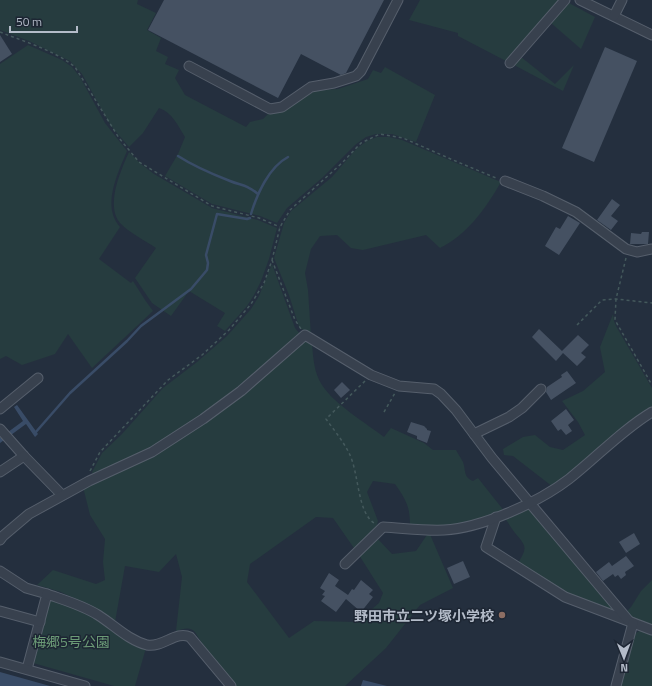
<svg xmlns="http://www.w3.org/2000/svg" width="652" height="686" viewBox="0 0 652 686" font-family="'Titillium Web','Noto Sans JP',sans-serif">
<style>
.green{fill:#263c3f}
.water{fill:#394c67}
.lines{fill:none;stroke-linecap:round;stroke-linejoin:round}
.stream{stroke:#394c67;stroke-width:2.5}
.building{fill:#455162}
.minor-casing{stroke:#565f6c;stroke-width:11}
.path{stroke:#44595c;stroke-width:1.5;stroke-dasharray:3 3;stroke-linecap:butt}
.minor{stroke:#38414e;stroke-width:9}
.education-dot{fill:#8d6e63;stroke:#1d2633;stroke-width:1.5}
.labels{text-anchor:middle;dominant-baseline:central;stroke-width:3;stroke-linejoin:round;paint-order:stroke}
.poi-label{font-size:14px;font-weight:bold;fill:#b4bcc9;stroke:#1d2633;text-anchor:end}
.park-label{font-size:14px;fill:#6b9a76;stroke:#1d2633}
</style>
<rect width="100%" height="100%" fill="#242f3e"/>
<g class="green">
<path d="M0,0H138L137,4L156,13L147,30L161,38L156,51L168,57L165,64L179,70L175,78L185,95L246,127L250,122L263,119L270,112L279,113L284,111L314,90L338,89L368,79L373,70L381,73L385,67L435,95L416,142L392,134H376L366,137L355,145L322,178L287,208L277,223L260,216L212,204L165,176L178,154L185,137C178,126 172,112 159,108L143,133L129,147L111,126L82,74L70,61L29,41L0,30Z"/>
<polygon points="420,0 560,0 506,61 458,36 458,33 409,20"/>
<polygon points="569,3 595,17 581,49 551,23"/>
<path d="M28,45L62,60L72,67L80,77L105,123L127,151C118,173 101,206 120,227L99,259L131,283L133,281L145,300L153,311L92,368L68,334L55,354L22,365L6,356L0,359V64Z"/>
<polygon points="521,57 555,84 574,65 563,91 514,65"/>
<path d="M377,137H389L402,140L501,182C486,208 468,234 440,248L426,235L363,250L351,248L337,235L320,236L311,249L305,273L308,290L311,336L299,327L289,295L274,258L284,223L291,211L332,177L357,148L367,141Z"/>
<path d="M129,152L141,164L154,174L212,208L258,220L277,228L269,259L261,281L254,295L247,306L225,331L217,326L225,313L189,291L171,316L152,303L135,278L156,248C146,241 128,232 120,223C105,205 121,170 129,152Z"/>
<polygon points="272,264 295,328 300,334 251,379 152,450 93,474 92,472 102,453 122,434 163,388 197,362 227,336 251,309 259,296"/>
<polygon points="613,314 614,321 616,326 652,388 652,410 553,487 513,456 504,455 503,449 523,437 535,435 550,447 563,450 585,435 578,422 562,401 583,391 605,372 600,347"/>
<path d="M305,340L312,343C313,357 314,373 322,385C334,404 366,423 384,437L391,428L424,443L433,450H456C458,454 461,458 463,462C466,470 463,477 473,481L478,478L505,512L454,527L410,526C410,506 406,500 395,484L373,481L367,492L378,521L376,529L356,551L333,518L316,517L250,564L247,582L289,638L314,621L357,622L379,603L383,593L359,555L376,537L392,554L416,551L429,532L453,588L420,605L386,648L345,686H236L213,661L195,632C189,626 184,629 176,631L182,577L176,554L159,572L125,566L115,622L86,604L61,592L37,585L53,570L96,584L105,580L103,562L105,539L90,515L83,487L154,453Z"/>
<path d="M529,505L619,613L567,593L518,563C528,547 526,546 515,533C511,528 508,522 504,517Z"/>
<polygon points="652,580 652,626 634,619 625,613 631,607 641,591"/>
<polygon points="50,599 77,608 102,623 130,643 146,648 135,686 114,686 33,663"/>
<polygon points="641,630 652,634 652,686 620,686 634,634"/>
</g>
<g class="water">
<polygon points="17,405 38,434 35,437 26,424 0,443 0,438 23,421 14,407"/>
<polygon points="0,672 50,686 0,686"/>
<polygon points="363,680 387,686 361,686"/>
</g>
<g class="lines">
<g class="stream">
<path d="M178,156C195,167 212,174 230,181C242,186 246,184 258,194"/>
<path d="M251,214C257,194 269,167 288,157"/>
<polyline points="35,433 70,393 127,341 141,326 191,289 207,270 208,263 206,255 217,214 247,219 250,218"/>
</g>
</g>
<g class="building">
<polygon points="164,0 384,0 346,73 341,75 301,54 278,98 148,30"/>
<polygon points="0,35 12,54 0,62"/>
<polygon points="605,47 637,61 594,162 562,148"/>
<polygon points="612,199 620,205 611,216 618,221 611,230 597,220"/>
<polygon points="568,216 580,223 559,255 545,246 556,227 560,229"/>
<polygon points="642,232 649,232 648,244 630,244 631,233 641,234"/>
<polygon points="539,329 562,351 578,335 589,345 581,353 586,357 577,366 563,353 556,361 532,337"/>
<polygon points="567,371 576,383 551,400 546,392 547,387 562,377 561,375"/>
<polygon points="342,382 350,390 341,398 334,390"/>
<polygon points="566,409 574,420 568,425 572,431 566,435 561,429 558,431 551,421"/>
<polygon points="411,422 424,426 427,429 427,430 431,431 427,443 417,439 417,436 407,432"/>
<polygon points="634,533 640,544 626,553 619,542"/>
<polygon points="626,556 634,566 625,572 626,575 621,579 618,575 615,577 613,574 603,581 596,572 609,562 612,566"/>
<polygon points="463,561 470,577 454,584 447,568"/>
<polygon points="329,573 339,580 335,586 348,595 352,589 354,590 361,580 373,590 369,594 373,597 361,612 346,599 336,612 321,601 325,596 322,595 325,591 320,588"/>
</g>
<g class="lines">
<defs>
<g id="minor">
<polyline points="580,0 652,35"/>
<polyline points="614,16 622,0"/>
<polyline points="510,63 565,0"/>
<polyline points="189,66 270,109 282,107 311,87 334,83 356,76 361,71 398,0"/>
<polyline points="505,181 543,196 576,212 626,249 637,252 652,249"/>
<polyline points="0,409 38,378"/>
<polyline points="0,429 24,456 62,495"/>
<polyline points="474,434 509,417 522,408 541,389"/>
<polyline points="0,472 24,456"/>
<polyline points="496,517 486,547 565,597 652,630"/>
<polyline points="0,540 3,536 29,514 89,481 152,452 203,419 241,391 305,335 371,375 399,386 434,389 441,394 456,410 492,458 629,621"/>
<path d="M345,564L383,527C403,528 424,531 444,530C482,528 539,502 569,479C597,457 622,430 652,412"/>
<polyline points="0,571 26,588 47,594 27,669"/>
<path d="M47,594C64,600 82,605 98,615C114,625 128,640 147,645C163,648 176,630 190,637L231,686"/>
<polyline points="0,611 40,622"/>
<polyline points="0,662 85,686"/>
<polyline points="616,686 633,623"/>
</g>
</defs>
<use href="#minor" class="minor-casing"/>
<g class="path">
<path d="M0,32C25,42 54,50 75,67L119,138L139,162L212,206L259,218L280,227"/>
<polyline points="626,258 616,299 615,320 652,385"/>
<polyline points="272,260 295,320 301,329"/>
<polyline points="577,325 602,300 616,299 652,303"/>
<path d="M365,381L326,419C334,430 343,441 349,453C359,472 357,512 374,523"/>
<polyline points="384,412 395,393"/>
<polyline points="90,471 100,452 168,380 202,355 229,330 251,304 264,283 272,260 280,227 290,210 342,163 361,143 380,134 403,138 453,160 496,178"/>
</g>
<use href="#minor" class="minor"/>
</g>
<circle class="education-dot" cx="502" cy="615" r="4"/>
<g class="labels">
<g class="poi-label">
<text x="494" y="615">野田市立二ツ塚小学校</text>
</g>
<g class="park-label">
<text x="71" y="641">梅郷5号公園</text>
</g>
</g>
<g transform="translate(624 658) rotate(179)" stroke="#1d2633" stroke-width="3" paint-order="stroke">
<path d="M0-3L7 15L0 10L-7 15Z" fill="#b4bcc9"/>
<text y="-6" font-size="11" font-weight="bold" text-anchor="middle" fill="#b4bcc9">N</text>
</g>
<path d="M10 26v6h67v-6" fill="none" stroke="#b4bcc9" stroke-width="2"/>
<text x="16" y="26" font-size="12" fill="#b4bcc9" stroke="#1d2633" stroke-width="3" paint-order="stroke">50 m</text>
</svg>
